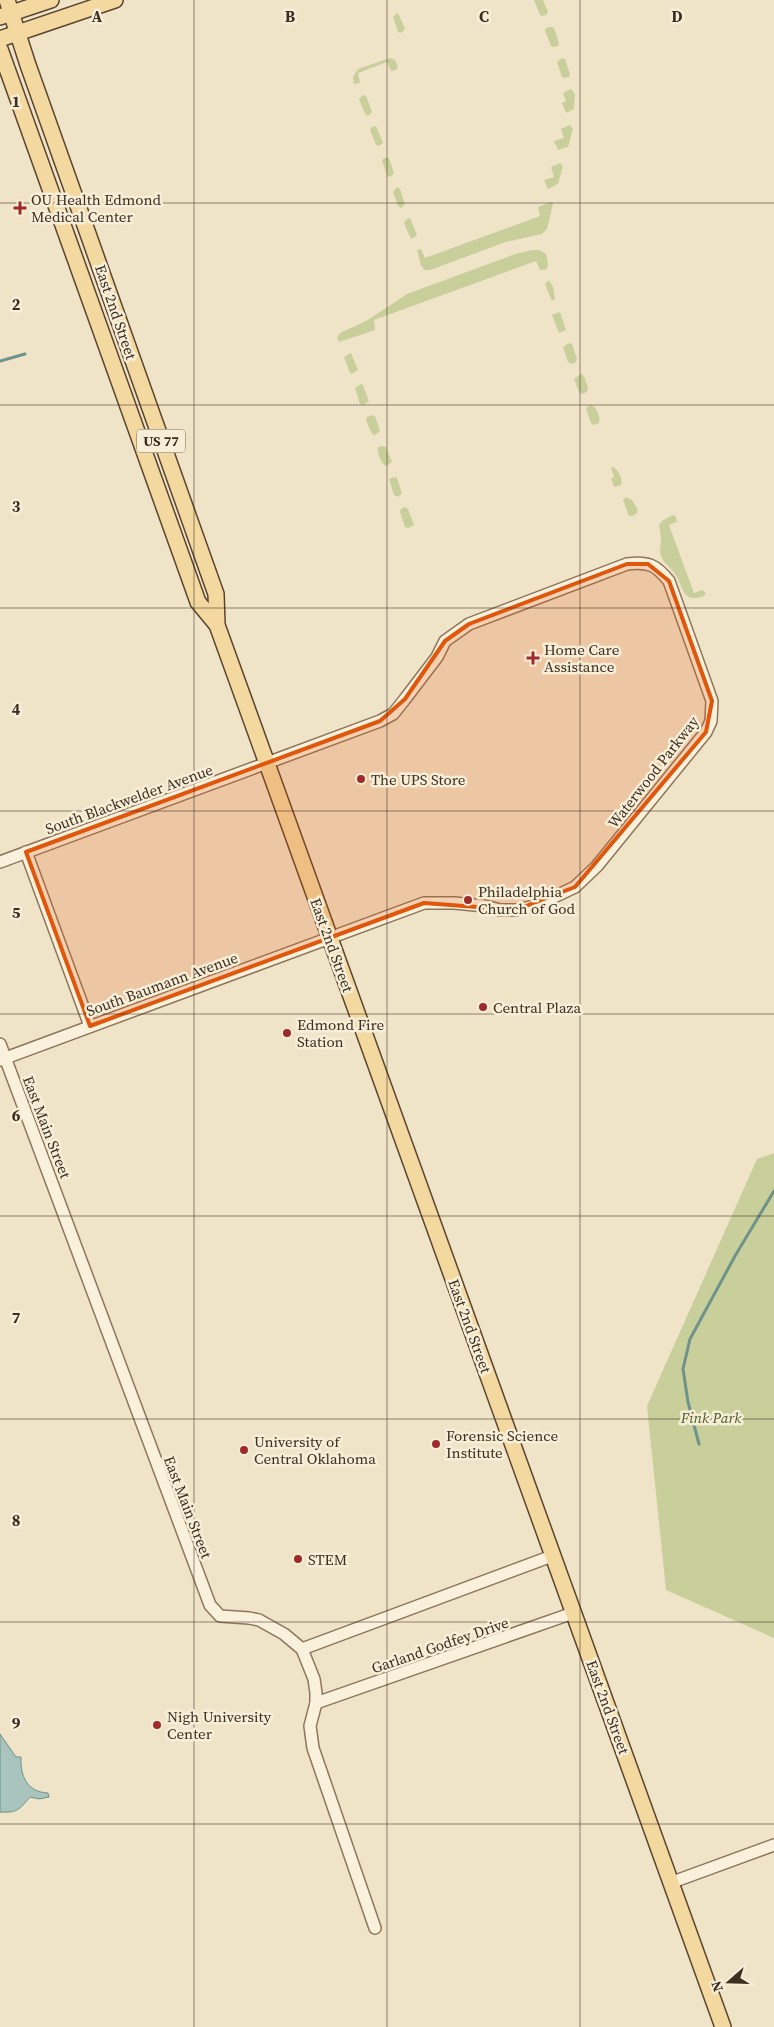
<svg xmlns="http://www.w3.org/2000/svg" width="774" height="2027" viewBox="0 0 774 2027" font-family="'Source Serif 4',serif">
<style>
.green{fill:#c9cf9b}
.water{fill:#a9c4bc;stroke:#6f938a}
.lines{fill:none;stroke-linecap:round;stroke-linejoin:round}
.stream{stroke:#6f938a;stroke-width:3}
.minor-casing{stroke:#8d765c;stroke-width:14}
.major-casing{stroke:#5b4430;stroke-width:18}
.minor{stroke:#faf1dc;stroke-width:11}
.major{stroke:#f3d9a0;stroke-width:15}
.marked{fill:#df570d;fill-opacity:0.2;stroke:#df570d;stroke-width:4;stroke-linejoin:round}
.grid{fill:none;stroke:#3d2e20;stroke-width:1;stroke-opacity:0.55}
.poi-dot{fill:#9e2a2b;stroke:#f7eed8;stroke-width:2}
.labels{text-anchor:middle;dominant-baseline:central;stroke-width:5;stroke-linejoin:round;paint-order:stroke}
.shield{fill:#f7eed8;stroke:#756857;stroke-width:1}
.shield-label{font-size:14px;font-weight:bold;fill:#3d2e20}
.poi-label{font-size:15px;fill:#3d2e20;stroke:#f7eed8;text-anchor:start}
.street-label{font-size:15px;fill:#3d2e20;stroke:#f7eed8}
.park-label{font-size:15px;font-style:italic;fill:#4d5a26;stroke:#f7eed8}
.grid-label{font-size:16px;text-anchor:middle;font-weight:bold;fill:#3d2e20;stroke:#f7eed8;stroke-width:5;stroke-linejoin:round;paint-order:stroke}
</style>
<rect width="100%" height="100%" fill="#f0e4c8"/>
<g class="green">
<polygon points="534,0 543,0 548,12 546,15 542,16 540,15"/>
<polygon points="397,13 399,15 405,29 401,33 398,32 393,17"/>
<polygon points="551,27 554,28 559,43 558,46 553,47 551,46 545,31 546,28"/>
<polygon points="390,58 395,60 398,67 396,70 391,71 387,62 358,73 360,83 354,84 353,77 358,69"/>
<polygon points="562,58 565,59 570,74 569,77 564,78 562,77 557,62"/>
<polygon points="571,89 575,94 574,109 566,113 562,103 566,101 563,93"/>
<polygon points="363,95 366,96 372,112 368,116 365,114 359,99"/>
<polygon points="570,125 573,129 568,147 558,150 554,141 564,138 561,129"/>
<polygon points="376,126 383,143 379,146 376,145 370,130 372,127"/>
<polygon points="386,157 389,158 394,173 390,177 387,176 382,160"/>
<polygon points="560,163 563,166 558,184 548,189 544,180 554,177 551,167"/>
<polygon points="397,187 400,189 405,204 401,208 398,206 393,192"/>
<polygon points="551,202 553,204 547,229 542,234 506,242 430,270 425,270 421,266 417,250 421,249 425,258 540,216 538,207"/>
<polygon points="410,218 417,235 412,239 410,237 404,223 406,220"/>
<polygon points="533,250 539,250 546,254 548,263 547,269 540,270 536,261 374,320 375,330 339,342 337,338 340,333 366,321 407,294 518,253"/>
<polygon points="549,280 553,287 555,299 552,301 545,284"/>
<polygon points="560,312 566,330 559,333 552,315"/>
<polygon points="569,343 572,344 577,359 576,362 572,364 568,362 563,347"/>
<polygon points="351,353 358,370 352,374 350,373 344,357"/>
<polygon points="581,374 584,376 588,388 587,392 582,394 579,392 574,379"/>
<polygon points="361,384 363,385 369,401 363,405 360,404 355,388"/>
<path d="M591,405C597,407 601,418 599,423L594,425L591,423L586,408Z"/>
<polygon points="372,415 375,416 380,431 375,435 372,434 366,420 367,417"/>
<path d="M383,446L386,447L392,462L386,466C381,464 377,453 378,447Z"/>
<path d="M613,467C619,470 623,479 621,485L614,487L611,478L614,477L611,468Z"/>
<polygon points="394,477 397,478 402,493 398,497 394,495 389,479"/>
<polygon points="626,497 632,500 638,510 636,514 632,516 629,516 623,500"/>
<polygon points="405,507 408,509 414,525 408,528 405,527 400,512 401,509"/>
<path d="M673,515L676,517L677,522L669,525L694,593L702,590L706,593L704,596C682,604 684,587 675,574C671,567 663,563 661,556C659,550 661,545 661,540C661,535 660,530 659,525L662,521Z"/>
<polygon points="774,1153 774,1638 666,1590 647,1406 757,1159"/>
</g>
<path class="water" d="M0,1734L16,1757H21C20,1776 27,1792 48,1793L49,1797L39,1799L30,1797C19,1810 17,1813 0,1812Z"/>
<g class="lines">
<g class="stream">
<polyline points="0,361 25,354"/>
<polyline points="699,1444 688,1402 683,1369 690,1339 735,1256 774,1191"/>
</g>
<defs>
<g id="minor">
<polyline points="26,852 90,1026"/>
<path d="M0,862L380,721L393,714L405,699L437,657L445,641L469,624L627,564C648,561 656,565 669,581L712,701L711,721L706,732L597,866L575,887L535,906L516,910H500L485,906L454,903H424L0,1060"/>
<polyline points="0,1044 210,1605 220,1616 249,1618 259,1620 284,1634 302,1649 314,1679 316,1693 316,1703 310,1726 313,1748 375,1928"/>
<polyline points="302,1649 552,1556"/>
<polyline points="316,1703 573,1613"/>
<polyline points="670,1883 774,1845"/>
</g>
<g id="major">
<polyline points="7,0 28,65 216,594 217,625 723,2027"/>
<polyline points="0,17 51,0"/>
<polyline points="0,39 115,0"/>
<polyline points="0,49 198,602 217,625"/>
</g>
</defs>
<use href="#minor" class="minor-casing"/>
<use href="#major" class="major-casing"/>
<use href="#minor" class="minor"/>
<use href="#major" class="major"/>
</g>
<path class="marked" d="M627,564H648L669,581L712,701L706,732L575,887L516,910L424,903L90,1026L26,852L380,721L405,699L445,641L469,624Z"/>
<path class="grid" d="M194,0V2027M387,0V2027M580,0V2027M0,203H774M0,405H774M0,608H774M0,811H774M0,1014H774M0,1216H774M0,1419H774M0,1622H774M0,1824H774"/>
<g class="poi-dot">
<path d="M17.5 200.5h5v5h5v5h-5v5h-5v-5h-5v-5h5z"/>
<path d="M530.5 650.5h5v5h5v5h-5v5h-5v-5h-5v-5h5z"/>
<circle cx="361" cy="779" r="5"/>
<circle cx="468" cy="900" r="5"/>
<circle cx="483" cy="1007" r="5"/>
<circle cx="287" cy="1033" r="5"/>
<circle cx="436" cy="1444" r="5"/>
<circle cx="244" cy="1450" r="5"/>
<circle cx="298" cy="1559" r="5"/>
<circle cx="157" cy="1725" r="5"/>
</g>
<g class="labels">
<rect class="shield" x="137" y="429.5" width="48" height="23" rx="4"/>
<g class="shield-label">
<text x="161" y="441">US 77</text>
</g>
<g class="poi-label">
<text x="31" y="199">OU Health Edmond<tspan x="31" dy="17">Medical Center</tspan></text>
<text x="544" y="649">Home Care<tspan x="544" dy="17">Assistance</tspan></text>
<text x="371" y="779">The UPS Store</text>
<text x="478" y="891">Philadelphia<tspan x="478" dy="17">Church of God</tspan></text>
<text x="493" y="1007">Central Plaza</text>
<text x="297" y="1024">Edmond Fire<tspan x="297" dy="17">Station</tspan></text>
<text x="446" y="1435">Forensic Science<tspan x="446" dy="17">Institute</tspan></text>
<text x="254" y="1441">University of<tspan x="254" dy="17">Central Oklahoma</tspan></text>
<text x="308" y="1559">STEM</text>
<text x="167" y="1716">Nigh University<tspan x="167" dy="17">Center</tspan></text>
</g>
<g class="street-label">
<text transform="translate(116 312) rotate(71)">East 2nd Street</text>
<text transform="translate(653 772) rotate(-52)">Waterwood Parkway</text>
<text transform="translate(129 799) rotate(-20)">South Blackwelder Avenue</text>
<text transform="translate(332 945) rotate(70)">East 2nd Street</text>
<text transform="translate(162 984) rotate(-20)">South Baumann Avenue</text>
<text transform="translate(47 1127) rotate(69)">East Main Street</text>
<text transform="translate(470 1326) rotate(70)">East 2nd Street</text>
<text transform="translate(188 1507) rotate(69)">East Main Street</text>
<text transform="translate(440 1645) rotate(-19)">Garland Godfey Drive</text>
<text transform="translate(608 1707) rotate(70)">East 2nd Street</text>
</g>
<g class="park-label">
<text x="711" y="1417">Fink Park</text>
</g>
</g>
<g class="grid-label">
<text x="97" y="22">A</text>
<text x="290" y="22">B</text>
<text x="484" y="22">C</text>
<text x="677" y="22">D</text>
<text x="16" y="107">1</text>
<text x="16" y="310">2</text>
<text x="16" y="512">3</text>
<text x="16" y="715">4</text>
<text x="16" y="918">5</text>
<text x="16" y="1121">6</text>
<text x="16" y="1323">7</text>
<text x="16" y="1526">8</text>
<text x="16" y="1729">9</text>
</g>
<g transform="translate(729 1982) rotate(250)" stroke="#f7eed8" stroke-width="4" paint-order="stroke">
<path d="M0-4L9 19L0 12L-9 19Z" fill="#3d2e20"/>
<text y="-8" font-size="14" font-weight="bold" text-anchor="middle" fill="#3d2e20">N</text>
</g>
</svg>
